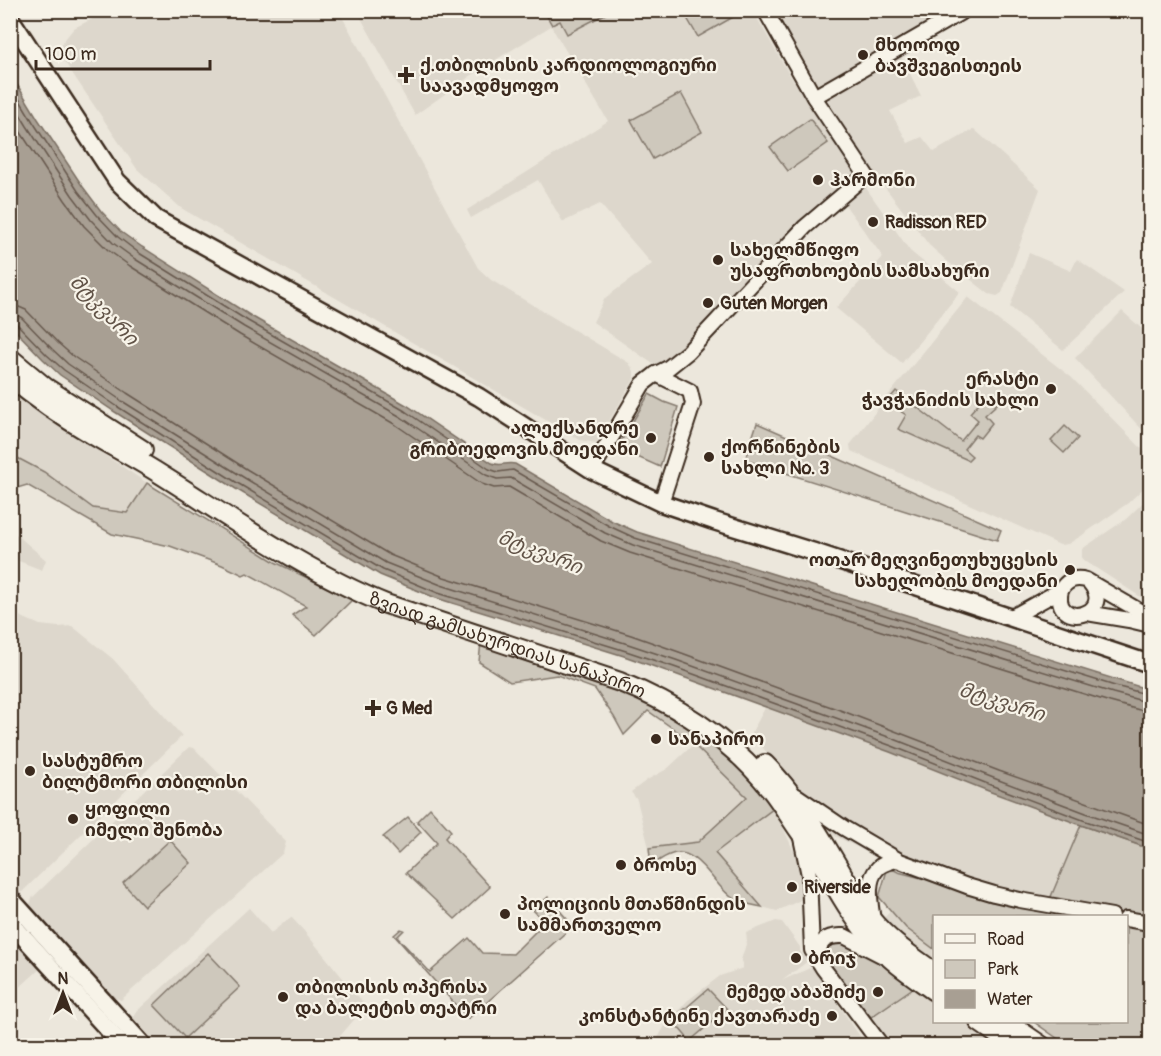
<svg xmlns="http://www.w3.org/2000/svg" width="1161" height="1056" viewBox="0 0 1161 1056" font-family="Pangolin,'Noto Sans Georgian',sans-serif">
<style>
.built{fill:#ddd7cc;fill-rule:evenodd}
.green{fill:#cec8bc;stroke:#84796d;stroke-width:1.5}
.water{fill:#a89f93;stroke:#7c7064;stroke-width:1.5}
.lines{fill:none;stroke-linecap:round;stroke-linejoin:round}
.shore{stroke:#67594d;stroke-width:1.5}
.secondary-casing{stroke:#3b2a1e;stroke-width:18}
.primary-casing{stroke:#3b2a1e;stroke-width:21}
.highway-casing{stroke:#3b2a1e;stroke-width:22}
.secondary{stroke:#f7f3e8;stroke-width:14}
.primary{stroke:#f7f3e8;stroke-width:16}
.highway{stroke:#f7f3e8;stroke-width:18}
.poi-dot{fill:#3b2a1e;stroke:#f7f3e8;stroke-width:2}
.labels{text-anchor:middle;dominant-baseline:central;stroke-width:4.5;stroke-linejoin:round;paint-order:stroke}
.poi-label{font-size:18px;font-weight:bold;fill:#3b2a1e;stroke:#f7f3e8;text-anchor:start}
.street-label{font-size:18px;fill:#3b2a1e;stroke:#f7f3e8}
.water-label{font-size:20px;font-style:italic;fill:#615347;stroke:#f7f3e8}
</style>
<rect width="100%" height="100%" fill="#ece7dc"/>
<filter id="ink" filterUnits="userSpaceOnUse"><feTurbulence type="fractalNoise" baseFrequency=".0167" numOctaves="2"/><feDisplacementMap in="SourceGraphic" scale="12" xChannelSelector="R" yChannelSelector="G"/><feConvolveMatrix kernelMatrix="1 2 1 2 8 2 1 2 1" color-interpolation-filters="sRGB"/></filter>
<g filter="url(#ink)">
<g class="built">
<polygon points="108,11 339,11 478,268 491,280 629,363 634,371 634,379 596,443 580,440 181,208 137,169 62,58 62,43 74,28"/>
<polygon points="357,11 753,11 789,74 858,174 674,358 663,365 653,364 593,322 605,298 652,264 600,204 563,222 538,180 471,218 467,210 608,121 551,26 479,70 415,115"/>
<polygon points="776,11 953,11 822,85 816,84"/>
<polygon points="900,54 921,96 890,111 908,143 922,137 934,152 974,129 1040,189 1002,293 997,296 989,294 947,261 929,245 868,165 828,101 830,95"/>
<polygon points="864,185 910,251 960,292 902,363 836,308 883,257 843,202"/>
<polygon points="1029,253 1071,271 1077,259 1124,292 1063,350 1010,307"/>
<path d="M968,297L1071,377L1150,457V482L1128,503L1081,536L1068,544L1060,545L851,451L850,445L883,402ZM984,396L997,404L985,415L991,424L980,438L976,435L963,450L898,428L906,415L961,441L978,420Z"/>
<polygon points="1122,311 1150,336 1150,438 1075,358"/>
<polygon points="10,384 68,431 147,483 127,513 93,508 44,472 11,454"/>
<polygon points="1150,496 1150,603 1082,559 1082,549 1126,519"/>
<polygon points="10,529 46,560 42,570 11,558"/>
<polygon points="10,612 40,625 58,627 72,626 113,659 182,736 22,892 15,893 10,888"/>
<polygon points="765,708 890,752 991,792 1081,825 1050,899 881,859 833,835 799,790 751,734"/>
<polygon points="694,744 747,797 698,842 649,848 637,800 631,792 647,780 667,769"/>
<polygon points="189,747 194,748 286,842 283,853 121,1000 109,996 29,907 32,898"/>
<polygon points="774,808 808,882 807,897 777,911 762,907 715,853"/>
<polygon points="896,905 934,932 934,960 910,943 884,918"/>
<polygon points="249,908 271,933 291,917 304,931 366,1006 334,1043 336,1045 158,1045 133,1018 136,1012"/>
<polygon points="776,921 782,922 800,947 800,951 808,961 783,980 810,968 813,968 866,1045 656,1046 656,1041 665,1026 687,1001 720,976 743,968 741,960 747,941 746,933"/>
<polygon points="11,937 40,969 11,995"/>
<polygon points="913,988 934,1002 934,1022 965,1022 1000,1045 892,1045 871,1017"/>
</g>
<g class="green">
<polygon points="544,11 611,11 567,34 560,21 552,25"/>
<polygon points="741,11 742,12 698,37 683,11"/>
<polygon points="681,93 702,132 653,159 631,120"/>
<polygon points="810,119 828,143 788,171 770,147"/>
<polygon points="896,391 961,441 978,420 970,413 985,396 997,404 985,415 992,423 980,438 975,435 964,449 972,456 968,460 898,429 906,415 887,402"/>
<polygon points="649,394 664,402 678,407 660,467 617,448"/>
<polygon points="757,423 1001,530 997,540 745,460"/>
<polygon points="1065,426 1078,438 1064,453 1051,441"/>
<polygon points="10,454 44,472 93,508 127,513 147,483 275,562 338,593 354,598 316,635 292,615 306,606 247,573 243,575 222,565 170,546 112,534 27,485 14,489 11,487"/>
<path d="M481,641L650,701L687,723L738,764L774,808L715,853L762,907C753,905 743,904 734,899C715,888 697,845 672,854C664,856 657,862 651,866L649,848L698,842L747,797L688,739L648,711L624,735L614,717L595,689L557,675L510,682L479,662Z"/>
<polygon points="430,808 451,831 445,838 490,887 455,919 406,873 437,843 417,821"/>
<polygon points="408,817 421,832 398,854 383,837"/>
<polygon points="1081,825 1150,849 1150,1045 1067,1045 1034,1022 1126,1022 1126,916 934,916 934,949 906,928 879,897 888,867 898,872 953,886 1050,899"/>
<polygon points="170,840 191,863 144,906 123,883"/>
<polygon points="548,897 573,926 468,1019 394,935 401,929 404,930 397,937 430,972 469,938 482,953 513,954 545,922 533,910"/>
<polygon points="850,940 913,988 871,1017 822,959 824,947 831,942"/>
<polygon points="208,953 240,987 185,1038 154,1005"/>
<polygon points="708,989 727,1009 690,1041 672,1020"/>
</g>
<path class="water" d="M10,73L38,119L83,187L101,211L121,232L142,247L251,316L408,406L492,463C501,467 506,462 515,464L612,521L637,532L1150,690V849L1081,825L991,792L890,752L672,673L624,656L436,598L380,575L236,489L115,412L60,375L43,359L11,326Z"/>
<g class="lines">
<g class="shore">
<polyline points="10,84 33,122 78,191 97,215 118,237 139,253 248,321 405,411 489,469 498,472 513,470 609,526 635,538 1115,686 1150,695"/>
<polyline points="10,98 27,126 72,195 91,220 113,243 135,259 244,327 401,417 486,475 497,479 511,478 605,533 633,545 1113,693 1150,703"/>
<polyline points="10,116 65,200 84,226 108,250 130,266 240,335 396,425 482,484 494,488 509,487 601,541 630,553 1110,702 1143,711 1150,712"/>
<polyline points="10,306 19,307 26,310 58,343 74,357 127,393 248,470 390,555 444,577 631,635 679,652 783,690 840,710 999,771 1150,825"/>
<polyline points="10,315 17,315 22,318 52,349 68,364 122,401 243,477 386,563 441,585 628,644 676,660 894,739 996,779 1086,813 1150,835"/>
<polyline points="10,322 17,324 47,355 64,370 118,407 239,484 383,570 438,593 626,651 674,667 892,746 993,786 1083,820 1150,843"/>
</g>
<defs>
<g id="secondary">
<polyline points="814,97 965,10"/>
<polyline points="656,374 690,391 693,404 661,503"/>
<polyline points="592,470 643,384 656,374 668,368 688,352 805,227 866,175 814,97 765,10"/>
<path d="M1061,590C1051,631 1117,616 1090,583"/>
<polyline points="1087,613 1129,620 1150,625"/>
<path d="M1012,617L1061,590C1067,580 1075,577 1086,580L1150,617"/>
<polyline points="797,796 844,828 900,861 967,886 994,894 1020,900 1112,916"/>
<polyline points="801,838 809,875 812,950 823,968 882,1046"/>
<polyline points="1126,919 1150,923"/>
<path d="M873,921C871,905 865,881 878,868C883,863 890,862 896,860"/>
<path d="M817,960C818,942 825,935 844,936L885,957"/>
</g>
<g id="primary">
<polyline points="10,18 117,181 156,219 479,397 592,470 661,503 714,521 814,552 1150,664"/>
<polyline points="10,898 144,1046"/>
<polyline points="10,922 123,1046"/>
</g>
<g id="highway">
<polyline points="10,358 45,387 143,450"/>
<path id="s1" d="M10,377C36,399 64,418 93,435C115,448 138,460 160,474C232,519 307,572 386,604L620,682C678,705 732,741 771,790C782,804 790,818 800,832C808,843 816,854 823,866C839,893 853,919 874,942C891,962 913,976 934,991"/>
<path d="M765,764C793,792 815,827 835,861C847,881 857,901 871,919C889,941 912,956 934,972"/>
<polyline points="979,1022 1014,1046"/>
<polyline points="1007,1022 1042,1046"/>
</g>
</defs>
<use href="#secondary" class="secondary-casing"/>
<use href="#primary" class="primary-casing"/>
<use href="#highway" class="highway-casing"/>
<use href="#secondary" class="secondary"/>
<use href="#primary" class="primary"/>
<use href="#highway" class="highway"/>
</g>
</g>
<g class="poi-dot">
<circle cx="863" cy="55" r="6"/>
<path d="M403 66h6v6h6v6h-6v6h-6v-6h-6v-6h6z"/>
<circle cx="818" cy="180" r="6"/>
<circle cx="873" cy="222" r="6"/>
<circle cx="718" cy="260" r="6"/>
<circle cx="708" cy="303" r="6"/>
<circle cx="1051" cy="389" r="6"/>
<circle cx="651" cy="438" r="6"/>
<circle cx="709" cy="457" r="6"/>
<circle cx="1070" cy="570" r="6"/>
<path d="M370 699h6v6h6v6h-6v6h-6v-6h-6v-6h6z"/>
<circle cx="656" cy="739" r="6"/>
<circle cx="30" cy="771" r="6"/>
<circle cx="73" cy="819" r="6"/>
<circle cx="621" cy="865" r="6"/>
<circle cx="792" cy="887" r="6"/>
<circle cx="505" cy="914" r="6"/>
<circle cx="796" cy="958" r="6"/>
<circle cx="878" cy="992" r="6"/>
<circle cx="283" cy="997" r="6"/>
<circle cx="832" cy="1016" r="6"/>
</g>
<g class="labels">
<g class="poi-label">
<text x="875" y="45">მხოოოდ<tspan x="875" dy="21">ბავშვეგისთეის</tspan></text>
<text x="420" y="65">ქ.თბილისის კარდიოლოგიური<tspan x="420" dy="21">საავადმყოფო</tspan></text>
<text x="830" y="180">ჰარმონი</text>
<text x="885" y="222">Radisson RED</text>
<text x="730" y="250">სახელმწიფო<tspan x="730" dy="21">უსაფრთხოების სამსახური</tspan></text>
<text x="720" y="303">Guten Morgen</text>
<text x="1039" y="379" text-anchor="end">ერასტი<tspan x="1039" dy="21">ჭავჭანიძის სახლი</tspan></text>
<text x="639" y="428" text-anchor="end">ალექსანდრე<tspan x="639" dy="21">გრიბოედოვის მოედანი</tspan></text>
<text x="721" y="447">ქორწინების<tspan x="721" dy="21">სახლი No. 3</tspan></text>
<text x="1058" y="560" text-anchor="end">ოთარ მეღვინეთუხუცესის<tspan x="1058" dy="21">სახელობის მოედანი</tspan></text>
<text x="386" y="708">G Med</text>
<text x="668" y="739">სანაპირო</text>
<text x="42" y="761">სასტუმრო<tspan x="42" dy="21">ბილტმორი თბილისი</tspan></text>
<text x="85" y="809">ყოფილი<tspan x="85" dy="21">იმელი შენობა</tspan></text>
<text x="633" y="865">ბროსე</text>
<text x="804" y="887">Riverside</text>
<text x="517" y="904">პოლიციის მთაწმინდის<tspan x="517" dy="21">სამმართველო</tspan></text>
<text x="808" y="958">ბრიჯ</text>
<text x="295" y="987">თბილისის ოპერისა<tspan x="295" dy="21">და ბალეტის თეატრი</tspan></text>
<text x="866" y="992" text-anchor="end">მემედ აბაშიძე</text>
<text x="820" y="1016" text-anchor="end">კონსტანტინე ქავთარაძე</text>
</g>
<g class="street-label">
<text stroke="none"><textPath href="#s1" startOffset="568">ზვიად გამსახურდიას სანაპირო</textPath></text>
</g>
<g class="water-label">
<text transform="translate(104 310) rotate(46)">მტკვარი</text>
<text transform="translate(540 552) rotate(21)">მტკვარი</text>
<text transform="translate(1002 702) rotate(17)">მტკვარი</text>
</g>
</g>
<rect width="1161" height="1056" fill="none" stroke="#f7f3e8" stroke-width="36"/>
<rect x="18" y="18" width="1125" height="1020" fill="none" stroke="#3b2a1e" stroke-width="2" filter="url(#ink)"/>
<rect x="933" y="915" width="195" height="108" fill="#f7f3e8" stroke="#aca397" stroke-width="1.5"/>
<rect x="945" y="934" width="30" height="9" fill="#f7f3e8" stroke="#aca397" stroke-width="1.5"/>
<text x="987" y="945" font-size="18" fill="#3b2a1e">Road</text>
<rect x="945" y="960" width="30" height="18" fill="#cec8bc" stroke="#aca397" stroke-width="1.5"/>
<text x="987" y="975" font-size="18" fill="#3b2a1e">Park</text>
<rect x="945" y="990" width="30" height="18" fill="#a89f93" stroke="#aca397" stroke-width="1.5"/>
<text x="987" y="1005" font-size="18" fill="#3b2a1e">Water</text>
<g transform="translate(63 993)" stroke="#f7f3e8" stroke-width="4.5" paint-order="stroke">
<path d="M0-4.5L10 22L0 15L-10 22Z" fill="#3b2a1e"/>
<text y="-9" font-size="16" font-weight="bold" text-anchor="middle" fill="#3b2a1e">N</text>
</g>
<path d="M36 60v9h174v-9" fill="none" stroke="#3b2a1e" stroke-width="3"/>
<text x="45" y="60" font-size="18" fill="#3b2a1e" stroke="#f7f3e8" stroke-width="4.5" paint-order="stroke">100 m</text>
</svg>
